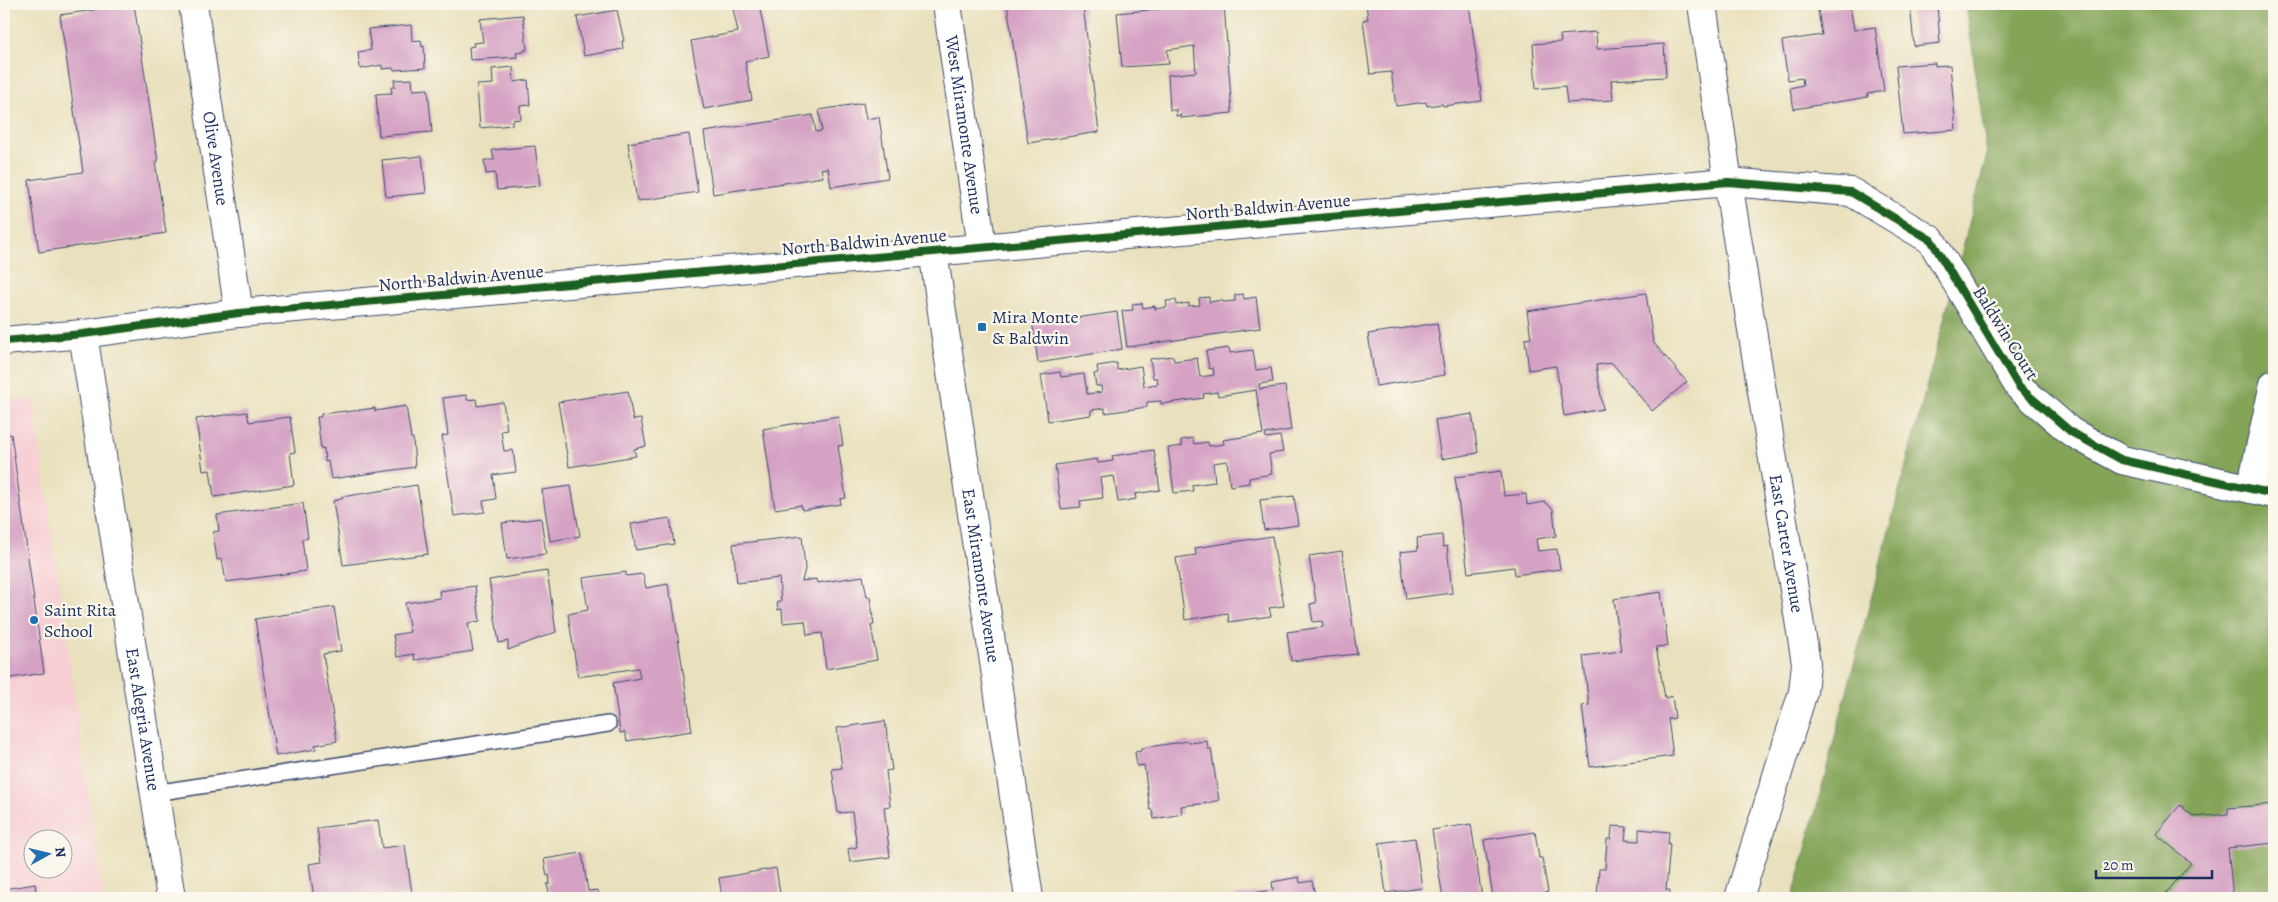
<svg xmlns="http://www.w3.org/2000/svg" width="2278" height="902" viewBox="0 0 2278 902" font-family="Alegreya,serif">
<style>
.built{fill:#f7cfd4;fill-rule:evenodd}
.forest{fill:#84a458;stroke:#506a5b}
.building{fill:#d5a2c4}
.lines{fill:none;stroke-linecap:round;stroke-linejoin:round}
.service-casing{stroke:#3a4a6c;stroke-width:18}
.minor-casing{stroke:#3a4a6c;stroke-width:30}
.tertiary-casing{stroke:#3a4a6c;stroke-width:30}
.service{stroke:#fff;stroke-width:15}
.minor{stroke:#fff;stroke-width:28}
.tertiary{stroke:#fff;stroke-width:28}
.cycleway-casing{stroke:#fbf7ec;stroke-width:11}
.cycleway{stroke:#1b5e20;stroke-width:8}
.poi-dot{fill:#1f6fb2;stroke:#fbf7ec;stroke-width:2}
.labels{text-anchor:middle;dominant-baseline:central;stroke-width:4.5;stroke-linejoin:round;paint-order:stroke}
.street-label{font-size:18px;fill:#1b2f5e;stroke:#fbf7ec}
.poi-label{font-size:18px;fill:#1b2f5e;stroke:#fbf7ec;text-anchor:start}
</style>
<rect width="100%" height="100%" fill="#fbf7ec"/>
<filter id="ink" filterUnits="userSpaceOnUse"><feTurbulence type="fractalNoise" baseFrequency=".02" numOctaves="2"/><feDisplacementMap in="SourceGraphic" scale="10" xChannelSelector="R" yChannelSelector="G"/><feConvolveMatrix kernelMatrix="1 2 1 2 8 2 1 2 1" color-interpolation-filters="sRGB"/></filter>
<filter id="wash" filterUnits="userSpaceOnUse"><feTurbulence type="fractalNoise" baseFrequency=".0096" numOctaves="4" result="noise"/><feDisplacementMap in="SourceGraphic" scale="20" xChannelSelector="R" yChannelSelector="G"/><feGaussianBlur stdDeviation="1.12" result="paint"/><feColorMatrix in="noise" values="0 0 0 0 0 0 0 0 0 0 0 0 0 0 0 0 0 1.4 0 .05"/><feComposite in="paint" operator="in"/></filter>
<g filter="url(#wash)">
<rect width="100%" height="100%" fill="#e9e1be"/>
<path class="built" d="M33,398L103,898H4V400ZM32,840H62V870H32Z"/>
<polygon class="forest" points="1966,4 2274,4 2274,898 1793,898 1987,155"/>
<g id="blocks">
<g class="building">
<polygon points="134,4 158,162 155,162 166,233 39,252 29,180 83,172 60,15"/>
<polygon points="348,4 387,4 387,7 365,9 365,6 348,8"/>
<polygon points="732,4 759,4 769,56 745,61 752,100 704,109 691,41 738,32"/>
<polygon points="1007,4 1084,4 1083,6 1099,132 1028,143"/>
<polygon points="1213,4 1224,4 1232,113 1181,118 1181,115 1176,116 1176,110 1170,110 1168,75 1196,72 1194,46 1167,50 1169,64 1122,67 1117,13"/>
<polygon points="1366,4 1469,4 1482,101 1443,106 1442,104 1427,106 1426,102 1396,106 1391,72 1370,74 1363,20 1368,19"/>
<polygon points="1910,4 1937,4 1940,43 1914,46"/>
<polygon points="1850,5 1854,30 1875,27 1884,91 1867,94 1868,97 1794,109 1790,88 1803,85 1802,78 1788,80 1782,41 1822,35 1818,10"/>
<polygon points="617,10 624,41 622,41 623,49 584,56 577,17"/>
<polygon points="523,15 527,50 524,50 524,52 516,53 517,57 470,60 469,47 474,46 473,43 483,42 480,19"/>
<polygon points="411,25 412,41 421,40 422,47 424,46 425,68 394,70 393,68 382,69 382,65 360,69 358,52 371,50 368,29"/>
<polygon points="1596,32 1597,49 1664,44 1666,77 1611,80 1613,100 1567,103 1565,86 1536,89 1533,44 1561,42 1560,35"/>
<polygon points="1935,63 1935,66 1950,65 1956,130 1903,134 1896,66"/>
<polygon points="513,67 514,82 528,80 530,105 520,106 521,119 512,120 512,125 480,128 477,85 493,84 492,69"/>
<polygon points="412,79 413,90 428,89 432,132 379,136 376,94 392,93 391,87 395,87 394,80"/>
<polygon points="863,103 866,119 879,117 888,178 831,187 828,168 821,169 823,177 713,194 704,132 813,115 816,132 822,131 819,110"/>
<polygon points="689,134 698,192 637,201 628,143"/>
<polygon points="535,146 540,186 497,190 495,173 486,174 484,160 494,160 492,150"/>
<polygon points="422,156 426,193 386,197 382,160"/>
<polygon points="1646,293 1653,342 1687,382 1652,411 1612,363 1596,365 1603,409 1564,416 1556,366 1529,370 1525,339 1531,338 1527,311"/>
<polygon points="1243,294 1244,299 1256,297 1260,328 1127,347 1122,311 1133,310 1132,304 1142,303 1143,308 1155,306 1155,309 1167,307 1166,301 1176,300 1177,305 1189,303 1189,306 1200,305 1199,298 1209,297 1209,302 1222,300 1223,302 1235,301 1235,295"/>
<polygon points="1117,312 1122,349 1038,363 1032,320 1055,317 1055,321"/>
<polygon points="1437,323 1445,375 1376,386 1368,334"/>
<polygon points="1229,348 1230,353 1253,350 1256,370 1271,368 1273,382 1259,384 1260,389 1285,386 1291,430 1265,434 1266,438 1280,436 1283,452 1269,454 1272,474 1249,478 1249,483 1230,486 1227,461 1213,463 1215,482 1192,485 1193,491 1174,493 1168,448 1182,446 1181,440 1193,438 1194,444 1208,442 1209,446 1224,444 1223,440 1263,434 1256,390 1218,396 1217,392 1203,394 1204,398 1161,404 1161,401 1147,402 1147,407 1105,413 1105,408 1091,410 1091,415 1048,421 1041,375 1060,372 1061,377 1084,374 1087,394 1102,392 1101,386 1096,386 1094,374 1098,373 1097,366 1117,363 1117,370 1141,366 1144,386 1158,384 1157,378 1153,378 1150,359 1173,356 1174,361 1197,358 1200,377 1214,375 1213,368 1209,369 1206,351"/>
<polygon points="628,391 633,420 641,419 646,446 634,449 636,456 569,467 558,402"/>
<polygon points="467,395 467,400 476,399 477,406 503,402 507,430 501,431 504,451 513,450 516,472 493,475 496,499 483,501 485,512 454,516 442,436 448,435 443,398"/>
<polygon points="406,406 411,438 413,438 415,467 331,479 328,461 325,462 324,448 321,449 317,417 321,417 321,414 346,411 346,412 375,408 375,411"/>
<polygon points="247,412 249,422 290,417 295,452 290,453 294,485 214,497 210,470 203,471 196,419"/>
<polygon points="1472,414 1478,453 1441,459 1435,420"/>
<polygon points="838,416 843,445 838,446 846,498 840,499 841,504 802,510 801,505 775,509 763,429"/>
<polygon points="11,434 44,673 4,679 4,435"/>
<polygon points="1154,450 1160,490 1135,494 1136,499 1118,502 1114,476 1100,478 1103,498 1080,501 1081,507 1061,509 1055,465 1097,459 1098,463 1113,461 1112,456"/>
<polygon points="1501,471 1504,496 1526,494 1527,505 1545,502 1553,509 1556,536 1536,539 1538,551 1557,549 1560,569 1515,575 1514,567 1468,573 1455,477"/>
<polygon points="417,485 428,554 343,565 333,501 342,499 341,497"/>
<polygon points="571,486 580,536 550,541 542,490"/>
<polygon points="1294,496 1298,525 1264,530 1260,500"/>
<polygon points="303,503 308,538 302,539 306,571 226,582 222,559 217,560 213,532 219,531 217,515"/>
<polygon points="541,518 546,554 507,559 502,523"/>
<polygon points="670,518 674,544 636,550 631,524"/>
<polygon points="1442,535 1443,547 1447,546 1452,593 1406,599 1400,552 1418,550 1417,538"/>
<polygon points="802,536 805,569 802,581 816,579 817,583 863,576 867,597 870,597 874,625 871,625 877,660 826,669 822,633 807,635 805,621 783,623 782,609 778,610 777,602 781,602 779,578 737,583 733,544"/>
<polygon points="1272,536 1284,606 1269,608 1271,616 1229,622 1228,613 1185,620 1176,558 1196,555 1195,548"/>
<polygon points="1342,551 1357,654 1291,661 1287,632 1323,627 1322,621 1313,622 1310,604 1316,603 1309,556"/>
<polygon points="547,571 556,632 508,650 508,641 499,643 489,580"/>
<polygon points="626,572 626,576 643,574 646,588 668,584 670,598 672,598 692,731 627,741 625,732 620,733 613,683 640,678 638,668 578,677 568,614 588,610 583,578"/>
<polygon points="475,586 480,621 468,623 473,651 415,660 414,654 397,657 393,635 410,632 405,603 440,598 439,591"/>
<polygon points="1661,592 1668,646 1656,647 1665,698 1672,696 1675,718 1668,719 1673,756 1590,767 1582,706 1589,705 1583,656 1621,651 1614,599"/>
<polygon points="334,607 341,651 323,654 337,741 315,745 316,749 276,756 255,619"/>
<polygon points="885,721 892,770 886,771 890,806 884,807 890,857 850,862 848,849 857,847 852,812 838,813 832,769 842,768 837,728"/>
<polygon points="1189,741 1189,743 1207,741 1208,749 1211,749 1219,800 1208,803 1181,806 1182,814 1154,819 1152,810 1150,810 1144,765 1137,766 1135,752 1141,751 1141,748"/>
<polygon points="2274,804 2274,843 2228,848 2233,898 2162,898 2191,863 2156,834 2180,805 2194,817 2228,814 2228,808"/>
<polygon points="378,820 382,848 405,845 412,894 390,898 314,898 309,864 322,862 317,828"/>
<polygon points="1471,824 1482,898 1443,898 1432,830"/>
<polygon points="1612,826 1627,827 1625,840 1639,841 1639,829 1669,832 1668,844 1670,844 1666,890 1670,890 1669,898 1597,897 1599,869 1605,869 1607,839 1611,839"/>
<polygon points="1535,832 1539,858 1542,858 1548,892 1543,893 1544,898 1493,898 1484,840"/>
<polygon points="1415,838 1422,888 1386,893 1379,843"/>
<polygon points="582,853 588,891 598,890 599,898 550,898 547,884 550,884 549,875 547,876 544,859"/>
<polygon points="776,868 780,893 748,898 722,898 719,878"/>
<polygon points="1299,877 1300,883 1312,881 1315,895 1303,898 1235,898 1234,896 1273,890 1272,882"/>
<polygon points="35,884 37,898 4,898 4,889"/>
</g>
</g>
</g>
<g filter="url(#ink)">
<use href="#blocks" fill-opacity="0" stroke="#3a4a6c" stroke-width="1"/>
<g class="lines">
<defs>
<polyline id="service" points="154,793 608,724"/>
<g id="minor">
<path id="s1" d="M193,4L239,313"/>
<path id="s2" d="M947,4L982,247"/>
<path id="s3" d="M1702,4L1728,182L1806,663L1803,692L1739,898"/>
<polyline points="1728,182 1851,192 1931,240 2019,387 2071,432 2122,460 2274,494"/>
<path id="s4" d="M933,251L1029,898"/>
<path id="s5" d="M83,334L171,898"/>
<polyline points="2251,489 2274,384"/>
</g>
<polyline id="tertiary" points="4,341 83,334 239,313 1728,182"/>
</defs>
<use href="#service" class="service-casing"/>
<use href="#minor" class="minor-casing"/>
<use href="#tertiary" class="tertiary-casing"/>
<use href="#service" class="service"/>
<use href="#minor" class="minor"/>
<use href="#tertiary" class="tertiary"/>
<defs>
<polyline id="cycleway" points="4,341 83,334 239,313 1728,182 1851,192 1931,240 2019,387 2071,432 2122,460 2274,494"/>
</defs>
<use href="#cycleway" class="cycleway-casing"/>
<use href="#cycleway" class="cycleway"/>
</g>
</g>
<g class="poi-dot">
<rect x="977" y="322" width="10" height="10" rx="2.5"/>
<circle cx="34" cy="620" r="5"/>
</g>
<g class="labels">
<g class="street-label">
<text stroke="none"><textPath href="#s2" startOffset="122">West Miramonte Avenue</textPath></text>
<text stroke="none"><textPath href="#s1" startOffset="156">Olive Avenue</textPath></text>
<text transform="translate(1268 207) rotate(-5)">North Baldwin Avenue</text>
<text transform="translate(864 242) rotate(-5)">North Baldwin Avenue</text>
<text transform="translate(461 278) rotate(-5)">North Baldwin Avenue</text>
<text transform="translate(2006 333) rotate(58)">Baldwin Court</text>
<text stroke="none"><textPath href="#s3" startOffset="546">East Carter Avenue</textPath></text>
<text stroke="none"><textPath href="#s4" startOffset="328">East Miramonte Avenue</textPath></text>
<text stroke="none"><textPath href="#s5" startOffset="390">East Alegria Avenue</textPath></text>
</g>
<g class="poi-label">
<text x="992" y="317">Mira Monte<tspan x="992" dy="21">&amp; Baldwin</tspan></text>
<text x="44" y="610">Saint Rita<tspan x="44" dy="21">School</tspan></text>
</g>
</g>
<rect width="2278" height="902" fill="none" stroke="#fbf7ec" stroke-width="20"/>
<g transform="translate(48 854) rotate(82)"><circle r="24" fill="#fbf7ec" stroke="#a1a7b3"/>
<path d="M0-4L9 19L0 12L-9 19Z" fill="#1f6fb2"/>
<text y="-8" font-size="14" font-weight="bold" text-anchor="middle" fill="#1b2f5e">N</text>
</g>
<path d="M2096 870v8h116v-8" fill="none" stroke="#1b2f5e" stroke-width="2.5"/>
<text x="2103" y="870" font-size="15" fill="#1b2f5e" stroke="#fbf7ec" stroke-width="4" paint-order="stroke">20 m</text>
</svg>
